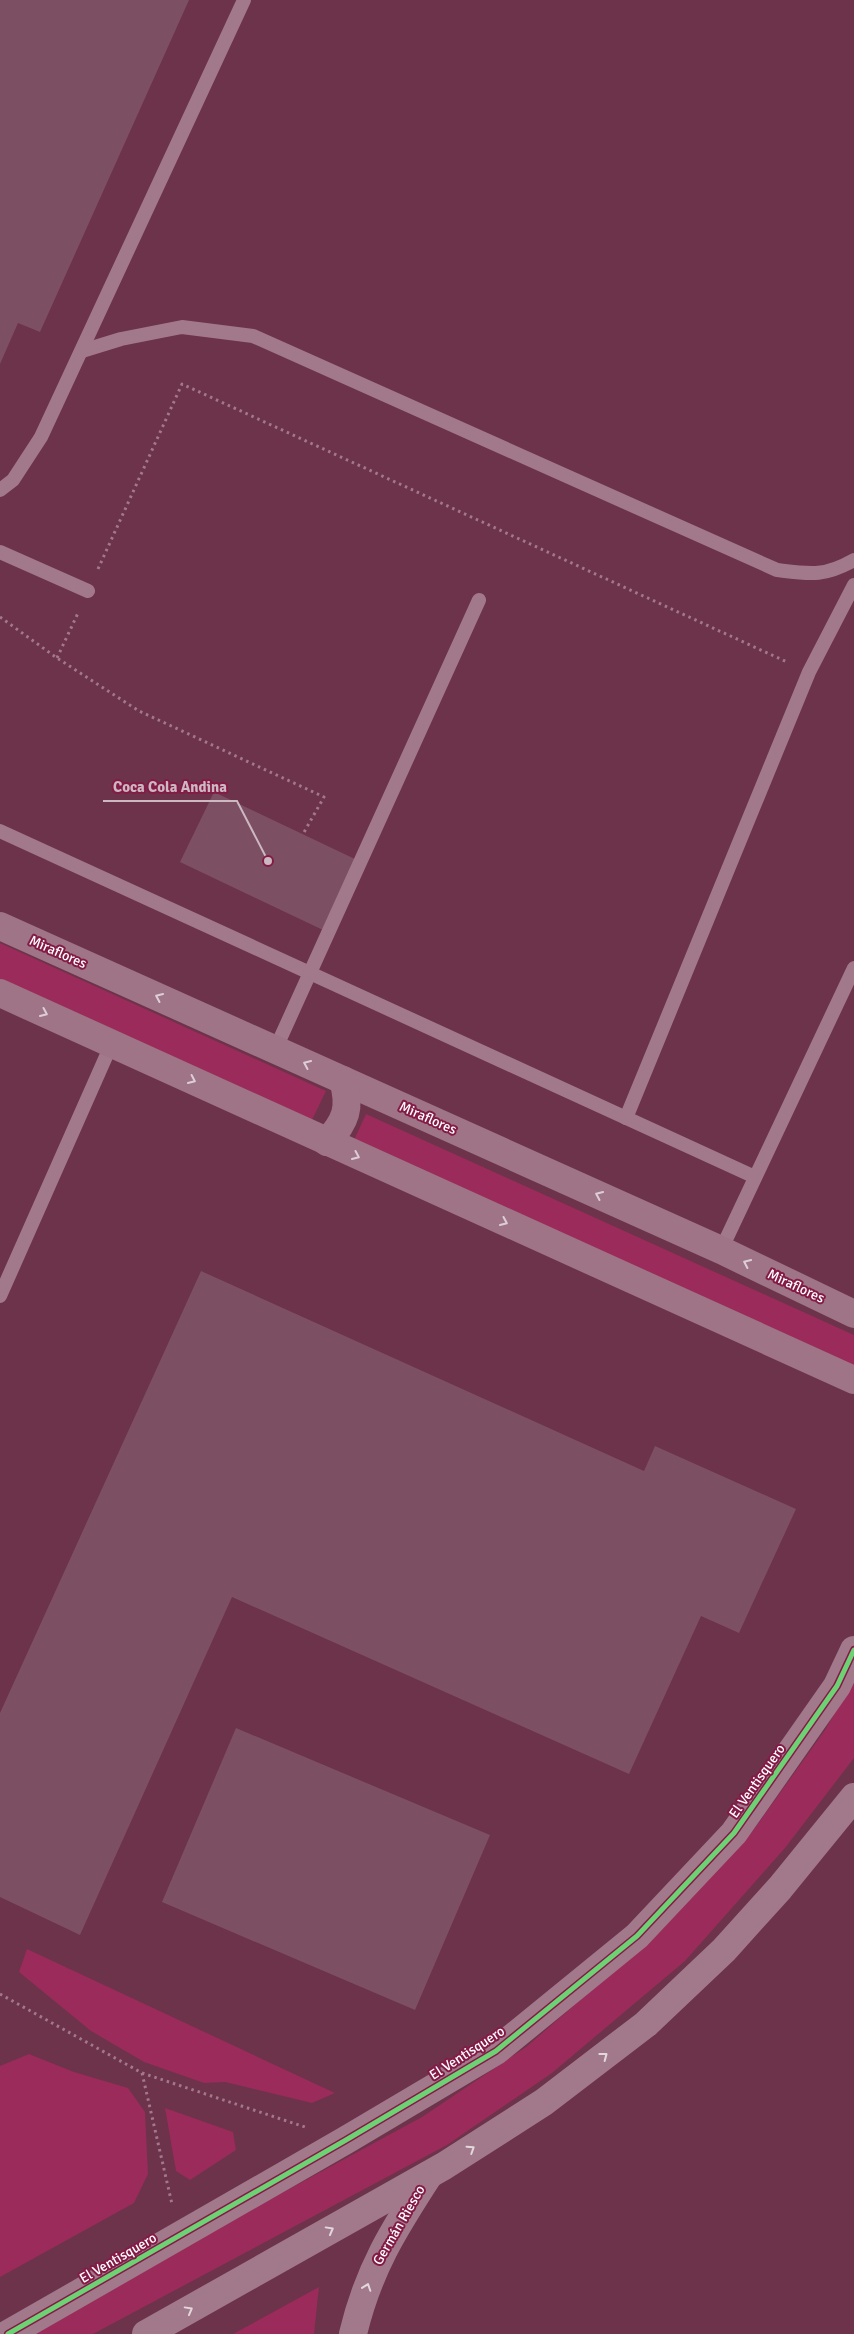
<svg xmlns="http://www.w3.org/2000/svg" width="854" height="2334" viewBox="0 0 854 2334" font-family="Signika,sans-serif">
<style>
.green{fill:#9a2b5b}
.building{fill:#7d4f63}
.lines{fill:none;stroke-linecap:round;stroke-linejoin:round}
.path{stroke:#a2798b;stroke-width:3;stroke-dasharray:2.5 4;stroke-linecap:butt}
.service{stroke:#a2798b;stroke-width:14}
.minor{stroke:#a2798b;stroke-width:28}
.tertiary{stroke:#a2798b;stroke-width:28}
.secondary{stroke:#9e7486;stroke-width:28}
.cycleway-casing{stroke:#841b47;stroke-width:8}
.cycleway{stroke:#6cd273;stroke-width:5}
.oneway{stroke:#ddced5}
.oneway2{stroke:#e3d7dc}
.labels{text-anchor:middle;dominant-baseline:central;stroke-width:4;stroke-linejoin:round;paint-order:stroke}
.street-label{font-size:14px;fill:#fff;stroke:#841b47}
.leader{fill:none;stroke:#ccb8c0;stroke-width:2}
.callout-dot{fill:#ccb8c0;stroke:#841b47;stroke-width:2}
.callout-label{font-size:15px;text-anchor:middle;font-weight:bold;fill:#ccb8c0;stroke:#841b47;stroke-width:4;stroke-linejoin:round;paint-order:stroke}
</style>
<rect width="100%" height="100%" fill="#6c334b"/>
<g class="green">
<polygon points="0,943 326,1091 310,1124 0,983"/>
<polygon points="366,1114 854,1335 854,1369 353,1142"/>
<polygon points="854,1679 854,1758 785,1848 685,1961 552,2073 447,2145 93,2334 26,2334 51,2318 422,2117 526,2047 652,1938 752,1832 825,1730"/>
<polygon points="27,1949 335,2093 312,2103 225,2082 204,2083 144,2062 91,2031 19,1972"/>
<polygon points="29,2054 74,2072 128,2088 145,2112 148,2174 134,2203 0,2277 0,2066"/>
<polygon points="165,2108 233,2132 236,2150 190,2180 176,2171"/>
<polygon points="319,2287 314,2334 233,2334"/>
</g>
<g class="building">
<polygon points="0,0 189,0 40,332 18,323 0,364"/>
<polygon points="214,792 357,860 323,930 180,862"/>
<polygon points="201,1271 644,1471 655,1446 796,1509 739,1633 701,1616 629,1774 232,1597 80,1935 0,1897 0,1713"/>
<polygon points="236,1728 490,1835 415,2010 162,1902"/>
</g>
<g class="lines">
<g class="path">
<polyline points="98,569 182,384 787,662"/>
<polyline points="0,617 57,658 139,711 324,797 303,834"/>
<polyline points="57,658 78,613"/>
<polyline points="0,1994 142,2073 305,2127"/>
<polyline points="142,2073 172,2204"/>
</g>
<g class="service">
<path d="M82,351L121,339L182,327L253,336L777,570C810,574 824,577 854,560"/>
<polyline points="0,490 13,480 41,437 244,0"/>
<polyline points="0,552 88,591"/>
<polyline points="0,831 755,1177"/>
<polyline points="275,1050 479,600"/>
<polyline points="626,1118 809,672 854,585"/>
<polyline points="721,1250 854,968"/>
<polyline points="0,1296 112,1043"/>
</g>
<path class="minor" d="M353,2334C368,2270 394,2229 429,2175"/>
<g class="tertiary">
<polyline points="8,2334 346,2140 496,2051 637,1936 734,1833 837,1686 854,1650"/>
<polyline points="146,2334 444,2166 544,2102 646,2024 724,1950 780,1888 854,1797"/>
</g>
<g class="secondary">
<polyline points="0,926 721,1250 854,1314"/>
<polyline points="0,993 854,1380"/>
<path d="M327,1142C346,1121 351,1108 343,1080"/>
</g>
<defs>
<polyline id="cycleway" points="8,2334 346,2140 496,2051 637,1936 734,1833 837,1686 854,1650"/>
</defs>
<use href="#cycleway" class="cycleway-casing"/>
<use href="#cycleway" class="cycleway"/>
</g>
<defs><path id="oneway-chevron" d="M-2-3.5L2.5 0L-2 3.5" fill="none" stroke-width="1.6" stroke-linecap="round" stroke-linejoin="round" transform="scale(1.25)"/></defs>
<g class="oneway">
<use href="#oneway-chevron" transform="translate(159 997) rotate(-156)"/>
<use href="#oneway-chevron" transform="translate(44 1013) rotate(24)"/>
<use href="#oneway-chevron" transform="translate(307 1064) rotate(-156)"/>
<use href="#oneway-chevron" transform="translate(192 1080) rotate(25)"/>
<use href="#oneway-chevron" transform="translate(356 1156) rotate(24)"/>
<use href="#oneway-chevron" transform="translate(599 1195) rotate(-156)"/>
<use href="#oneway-chevron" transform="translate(504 1222) rotate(24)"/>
<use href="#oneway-chevron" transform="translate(747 1263) rotate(-155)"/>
</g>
<g class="oneway2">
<use href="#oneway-chevron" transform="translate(604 2056) rotate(-37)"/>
<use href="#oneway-chevron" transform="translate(471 2149) rotate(-33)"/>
<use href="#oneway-chevron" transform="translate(330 2230) rotate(-29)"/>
<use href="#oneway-chevron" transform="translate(367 2287) rotate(-71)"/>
<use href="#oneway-chevron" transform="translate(189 2310) rotate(-29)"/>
</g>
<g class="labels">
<g class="street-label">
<text transform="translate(58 952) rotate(24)">Miraflores</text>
<text transform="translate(428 1118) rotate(24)">Miraflores</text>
<text transform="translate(796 1286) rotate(25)">Miraflores</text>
<text transform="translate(757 1781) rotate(-55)">El Ventisquero</text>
<text transform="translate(467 2053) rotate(-33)">El Ventisquero</text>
<text transform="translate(399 2225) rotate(-60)">Germán Riesco</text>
<text transform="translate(118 2258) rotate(-30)">El Ventisquero</text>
</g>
</g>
<path class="leader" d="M268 861L237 801H103"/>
<circle class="callout-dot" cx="268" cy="861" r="5"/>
<g class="callout-label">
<text x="170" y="792">Coca Cola Andina</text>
</g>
</svg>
